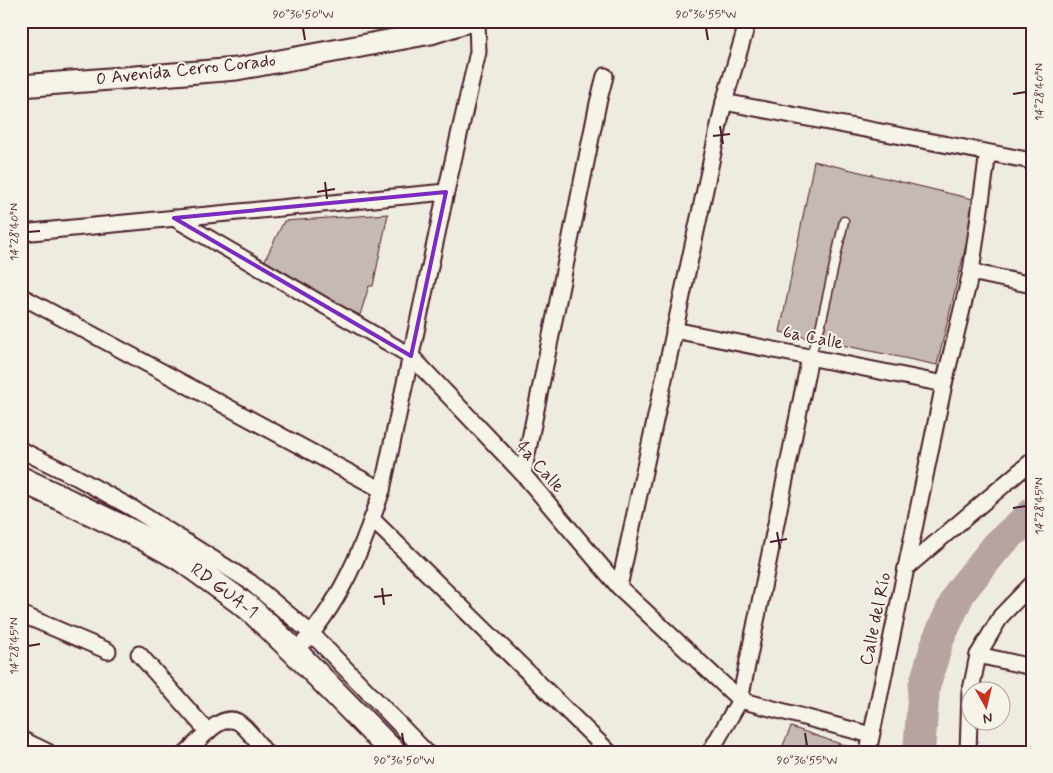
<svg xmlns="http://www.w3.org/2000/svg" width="1053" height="773" viewBox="0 0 1053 773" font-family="Mynerve,sans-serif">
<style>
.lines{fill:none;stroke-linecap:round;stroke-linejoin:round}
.river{stroke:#b7a4a2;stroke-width:32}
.building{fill:#c6b8b3;stroke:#4a1f2b}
.lane-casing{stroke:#4a1f2b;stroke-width:11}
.street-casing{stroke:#4a1f2b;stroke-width:19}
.secondary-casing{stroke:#4a1f2b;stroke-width:25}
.primary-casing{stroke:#4a1f2b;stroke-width:28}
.lane{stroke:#f7f3e8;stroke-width:8}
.street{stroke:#f7f3e8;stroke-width:15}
.secondary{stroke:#f7f3e8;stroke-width:21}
.primary{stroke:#f7f3e8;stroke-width:24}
.marked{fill:none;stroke:#7b2cbf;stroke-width:4;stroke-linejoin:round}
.ticks{fill:none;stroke:#4a1f2b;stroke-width:2}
.labels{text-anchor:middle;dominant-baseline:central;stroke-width:4;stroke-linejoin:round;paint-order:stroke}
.street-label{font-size:18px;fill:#4a1f2b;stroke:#f7f3e8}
.neatline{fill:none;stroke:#4a1f2b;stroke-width:2}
.ticks-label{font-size:12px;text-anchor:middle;fill:#4a1f2b}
</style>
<rect width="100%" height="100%" fill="#f0ebe0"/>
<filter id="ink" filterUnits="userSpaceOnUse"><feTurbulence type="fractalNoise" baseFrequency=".02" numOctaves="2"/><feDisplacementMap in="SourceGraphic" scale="10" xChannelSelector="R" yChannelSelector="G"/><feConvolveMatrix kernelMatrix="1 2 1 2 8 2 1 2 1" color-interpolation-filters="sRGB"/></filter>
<g filter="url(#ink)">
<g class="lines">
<polyline class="river" points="919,752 924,687 938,640 960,592 998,545 1032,514"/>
</g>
<g class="building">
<polygon points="814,161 977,200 937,365 780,332"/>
<polygon points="388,214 373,286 369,286 360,315 262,266 284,221"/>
<polygon points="791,727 855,749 854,752 780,752"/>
</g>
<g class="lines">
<defs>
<polyline id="lane" points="810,357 821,324 844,221"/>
<g id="street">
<polyline points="724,102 1032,161"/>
<polyline points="174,218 411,356 523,474 619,587 740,700 871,735"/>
<polyline points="21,233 446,192"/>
<polyline points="971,272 1032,285"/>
<polyline points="21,296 382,490"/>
<polyline points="674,330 944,384"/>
<polyline points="21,450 76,477 132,508 250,582 312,634 426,752"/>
<polyline points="523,474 598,103 605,76"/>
<polyline points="372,519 609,752"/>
<polyline points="906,568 944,384 971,272 988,153"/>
<polyline points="619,587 724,102 748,21"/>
<polyline points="21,614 108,651"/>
<path d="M295,652C339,607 363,548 382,490L446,192L478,52L477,21"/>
<polyline points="139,654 208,732"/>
<polyline points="978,655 1032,667"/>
<polyline points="971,690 978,655 1001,616 1032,584"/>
<polyline points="21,739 48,752"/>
<path d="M187,752C199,741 221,712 238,722C247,727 258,744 265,752"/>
<polyline points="710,752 740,700 810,357"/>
<polyline points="868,752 906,568 1032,461"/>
<polyline points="968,752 970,691"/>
</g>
<polyline id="secondary" points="21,86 237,69 431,33 468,21"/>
<polyline id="primary" points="21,479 144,538 180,558 249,608 295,652 393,752"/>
</defs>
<use href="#lane" class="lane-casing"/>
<use href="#street" class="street-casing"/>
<use href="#secondary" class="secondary-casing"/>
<use href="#primary" class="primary-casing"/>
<use href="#lane" class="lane"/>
<use href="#street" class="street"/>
<use href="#secondary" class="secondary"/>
<use href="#primary" class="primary"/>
</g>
</g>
<path class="marked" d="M446,192L411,356L174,218Z"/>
<path class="ticks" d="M303,28L305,40M706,28L708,40M1013,94L1026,92M720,126L723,144M713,136L730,134M325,182L327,199M317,192L335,189M28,232L40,231M1013,508L1026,506M777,532L780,549M770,542L787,539M382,588L384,605M374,597L392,595M28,646L40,644M402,733L404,746M805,733L807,746"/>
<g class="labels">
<g class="street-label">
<text transform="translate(186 70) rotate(-6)">0 Avenida Cerro Corado</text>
<text transform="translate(813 338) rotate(11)">6a Calle</text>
<text transform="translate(540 467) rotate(48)">4a Calle</text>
<text transform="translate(224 591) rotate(37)">RD GUA-1</text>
<text transform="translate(876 619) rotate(-78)">Calle del Río</text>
</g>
</g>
<rect width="1053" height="773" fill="none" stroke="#f7f3e8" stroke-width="55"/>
<g transform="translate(986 706) rotate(172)"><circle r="24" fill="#f7f3e8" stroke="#b29e9c"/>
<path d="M0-4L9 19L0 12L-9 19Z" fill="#c8321e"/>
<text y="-8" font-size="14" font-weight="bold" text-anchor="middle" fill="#4a1f2b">N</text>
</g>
<rect x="28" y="28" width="998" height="718" class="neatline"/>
<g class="ticks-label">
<text x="303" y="18">90°36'50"W</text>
<text x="706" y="18">90°36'55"W</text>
<text transform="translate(1039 92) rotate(-90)" y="4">14°28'40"N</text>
<text transform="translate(14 232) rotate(-90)" y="4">14°28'40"N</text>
<text transform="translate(1039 506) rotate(-90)" y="4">14°28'45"N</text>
<text transform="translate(14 646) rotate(-90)" y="4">14°28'45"N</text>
<text x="404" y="764">90°36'50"W</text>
<text x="807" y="764">90°36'55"W</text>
</g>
</svg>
